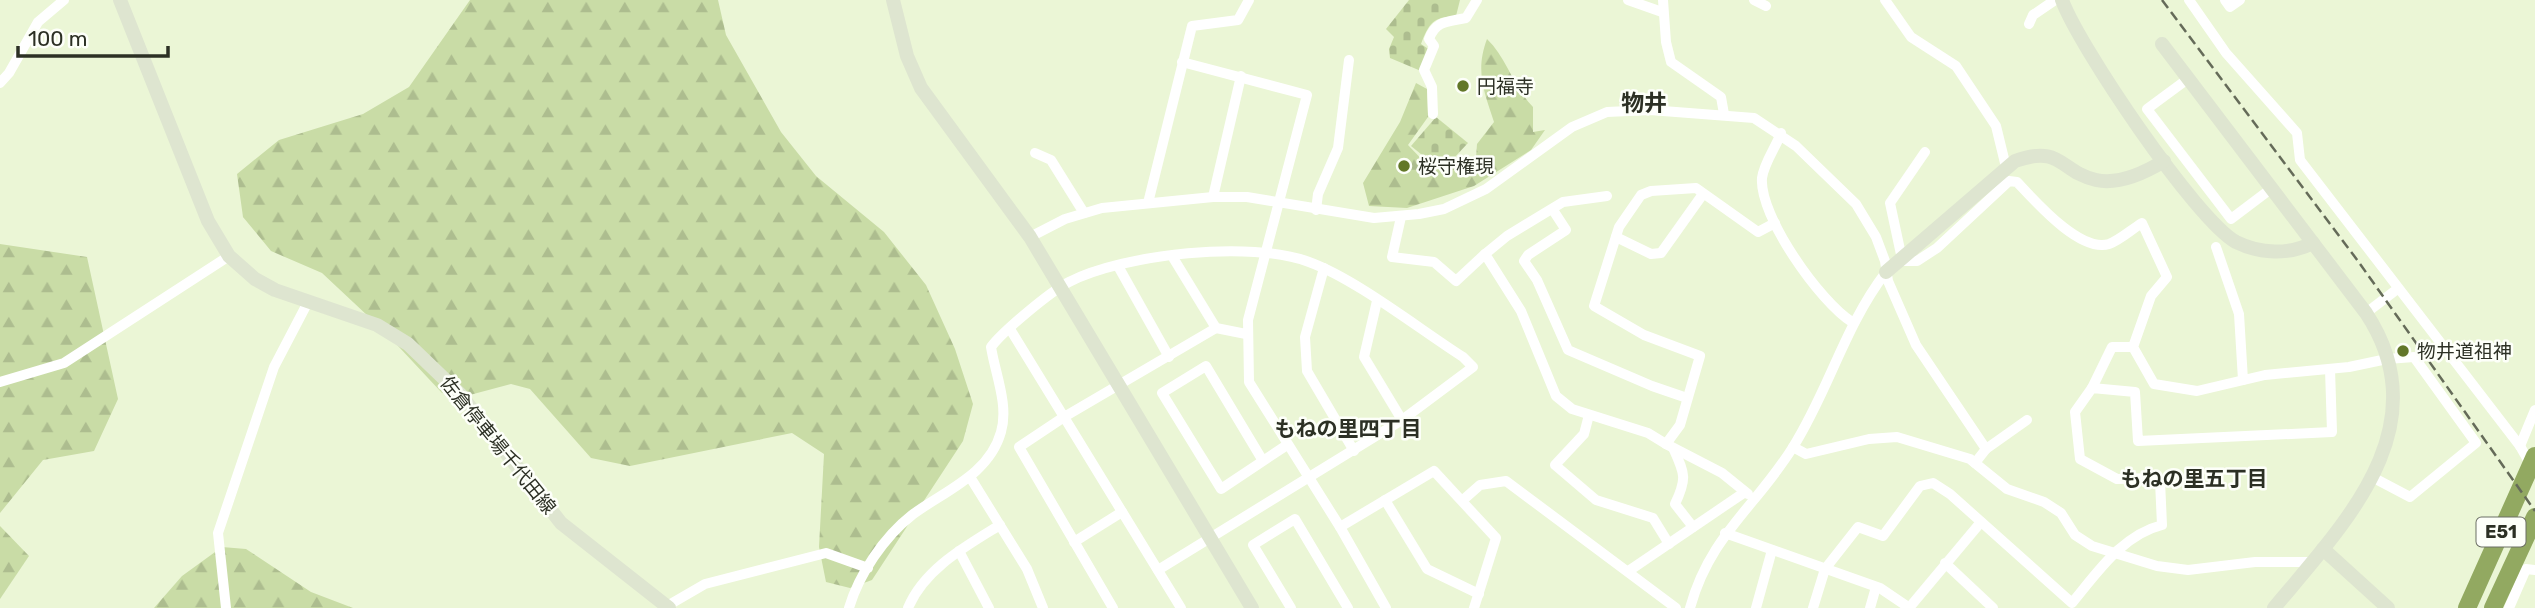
<svg xmlns="http://www.w3.org/2000/svg" width="2535" height="608" viewBox="0 0 2535 608" font-family="Rubik,'Noto Sans JP',sans-serif">
<style>
.forest{fill:url(#forest-firs)}
.cemetery{fill:url(#cemetery-stones)}
.lines{fill:none;stroke-linecap:round;stroke-linejoin:round}
.street{stroke:#fff;stroke-width:10}
.secondary{stroke:#dee5d0;stroke-width:14}
.highway{stroke:#92a961;stroke-width:18}
.rail{stroke:#656b59;stroke-width:2.5;stroke-dasharray:10 5;stroke-linecap:butt}
.poi-dot{fill:#627728;stroke:#fdfff9;stroke-width:2.5}
.labels{text-anchor:middle;dominant-baseline:central;stroke-width:5;stroke-linejoin:round;paint-order:stroke}
.shield{fill:#fdfff9;stroke:#6b6e64;stroke-width:2}
.shield-label{font-size:18px;font-weight:bold;fill:#2c3024}
.poi-label{font-size:19px;fill:#2c3024;stroke:#fdfff9;text-anchor:start}
.street-label{font-size:19px;fill:#2c3024;stroke:#fdfff9}
.neighbourhood-label{font-size:21px;font-weight:bold;fill:#2c3024;stroke:#fdfff9}
.quarter-label{font-size:23px;font-weight:bold;fill:#2c3024;stroke:#fdfff9}
</style>
<defs>
<pattern id="forest-firs" width="22" height="20" patternUnits="userSpaceOnUse" patternTransform="scale(1.75)"><rect width="22" height="20" fill="#c9dca6"/><path d="M5 1l3.5 6h-7zM16 11l3.5 6h-7z" fill="#adbd8f"/></pattern>
<pattern id="cemetery-stones" width="16" height="16" patternUnits="userSpaceOnUse" patternTransform="scale(1.75)"><rect width="16" height="16" fill="#c9dca6"/><path d="M2 7V4a2 2 0 0 1 4 0v3zM10 15v-3a2 2 0 0 1 4 0v3z" fill="#adbd8f"/></pattern>
</defs>
<rect width="100%" height="100%" fill="#ebf6d6"/>
<g class="forest">
<polygon points="470,0 718,0 726,35 781,132 816,176 884,232 926,285 955,349 973,404 963,441 872,580 850,588 826,582 819,547 824,454 792,433 630,466 591,458 530,389 511,384 466,396 442,393 385,332 322,273 271,251 243,217 237,174 279,140 363,114 409,87"/>
<path d="M1487,39C1507,58 1513,87 1533,107V132L1545,130L1531,150L1474,186L1407,208L1369,206L1363,183L1400,122L1416,83L1427,89L1428,117L1408,145L1431,169L1456,168L1476,158L1477,144L1494,122C1484,91 1475,71 1487,39Z"/>
<polygon points="0,244 87,257 118,399 94,451 43,460 0,513"/>
<polygon points="0,526 29,556 0,599"/>
<polygon points="222,547 246,549 311,592 353,608 154,608 182,576"/>
</g>
<g class="cemetery">
<path d="M1409,0H1460L1456,16C1433,17 1429,23 1421,44L1430,50L1421,71L1390,58L1389,49L1394,37L1386,29Z"/>
<polygon points="1436,117 1468,143 1454,158 1432,163 1411,146"/>
</g>
<g class="lines">
<g class="street">
<polyline points="1628,0 1662,12"/>
<polyline points="1663,0 1666,42 1671,62 1721,97 1724,114"/>
<polyline points="1754,0 1766,6"/>
<polyline points="1885,0 1911,37 1956,66 1996,126 2006,167"/>
<polyline points="2189,0 2226,53 2297,133 2300,160 2520,446 2532,467"/>
<polyline points="2225,0 2230,7 2240,0"/>
<polyline points="2029,24 2033,15 2055,0"/>
<polyline points="1182,62 1307,95 1248,320 1249,382 1340,527 1386,608"/>
<polyline points="2189,78 2147,109 2231,219 2272,188"/>
<polyline points="0,83 9,73 38,22 64,0"/>
<path d="M1433,114L1432,87L1424,70L1434,46L1429,39C1436,20 1448,22 1466,18L1477,0"/>
<path d="M1781,133C1776,147 1764,163 1762,178C1759,216 1820,302 1852,322"/>
<polyline points="1035,153 1051,160 1084,213"/>
<polyline points="1607,196 1563,202 1507,236 1485,254 1521,311 1556,396 1572,409 1648,433 1666,444 1680,425 1700,356 1644,335 1594,306 1619,227 1641,195 1651,191 1696,188 1758,232 1775,223"/>
<polyline points="1213,197 1241,76"/>
<polyline points="1148,203 1192,26 1238,20 1249,0"/>
<polyline points="1316,210 1318,194 1338,148 1349,60"/>
<polyline points="1553,210 1566,230 1528,255 1524,261 1537,280 1568,350 1652,386 1687,398"/>
<polyline points="1401,217 1392,257 1434,262 1456,281 1485,254"/>
<polyline points="1030,237 1065,219 1102,208 1213,197 1247,197 1374,218 1419,214 1444,209 1486,189 1572,127 1607,112 1650,110 1754,118 1796,146 1856,204 1876,237 1885,261 1888,281 1916,345 1986,449 1975,463"/>
<polyline points="1616,237 1651,254 1661,253 1703,194"/>
<polyline points="2216,247 2239,314 2243,380"/>
<polyline points="1172,256 1216,328 1246,334"/>
<polyline points="1902,259 1890,203 1925,152"/>
<path d="M1899,261H1917L1937,248L2009,181L2017,182C2035,201 2080,253 2109,244C2120,240 2132,229 2142,223L2167,277L2151,296L2133,347L2154,384L2197,391L2265,375L2349,367L2387,359L2414,357L2476,443L2410,497L2372,477"/>
<polyline points="1118,266 1169,357"/>
<polyline points="1324,268 1305,337 1307,371 1354,451"/>
<polyline points="1377,301 1364,357 1402,420"/>
<polyline points="2366,313 2396,290"/>
<polyline points="1010,329 1064,417 1216,328"/>
<polyline points="0,382 64,363 229,256"/>
<polyline points="2092,388 2112,347 2133,347"/>
<polyline points="1589,415 1584,434 1555,465 1596,500 1653,518 1669,544"/>
<polyline points="1666,444 1722,473 1748,494"/>
<polyline points="2520,446 2535,410"/>
<polyline points="1793,447 1806,454 1869,439 1897,437 1970,459 2007,489 2044,502 2061,513 2075,535 2092,546 2157,566 2188,570 2255,562 2312,562"/>
<polyline points="1986,449 2027,420"/>
<path d="M1674,450C1685,474 1687,479 1675,504L1693,527"/>
<polyline points="1263,461 1206,366 1162,393 1221,489 1287,445"/>
<polyline points="970,477 1027,569 1043,608"/>
<polyline points="1385,500 1427,569 1479,594"/>
<polyline points="1463,500 1480,485 1506,481 1676,608"/>
<polyline points="1340,527 1434,471 1496,538 1474,608"/>
<polyline points="1725,533 1880,588 1908,607"/>
<polyline points="1074,542 1122,512"/>
<polyline points="959,551 989,608"/>
<polyline points="1945,563 1993,608"/>
<polyline points="1630,570 1745,492"/>
<polyline points="667,606 705,584 826,553 868,568"/>
<polyline points="226,608 218,533 274,367 308,302"/>
<path d="M849,608C859,574 884,537 912,515C944,491 989,475 1001,432C1009,405 995,373 991,347C1003,331 1051,291 1069,282C1124,254 1251,240 1309,262C1356,279 1419,329 1463,357L1473,367L1402,420L1158,570"/>
<path d="M908,608C924,569 966,546 1000,525"/>
<polyline points="1113,608 1019,447 1064,417 1181,608"/>
<polyline points="1291,608 1253,545 1295,519 1348,608"/>
<path d="M1690,608C1710,535 1756,507 1793,447C1829,390 1844,327 1886,272"/>
<polyline points="1756,608 1772,550"/>
<path d="M1813,608L1825,569L1858,527L1883,536L1920,486L1933,483L1950,494L2072,603C2097,573 2122,535 2162,525L2160,481L2154,478L2117,479L2080,459L2075,412L2092,388L2135,392L2138,441L2332,432L2330,369"/>
<polyline points="1870,608 1876,587"/>
<polyline points="1909,608 1981,522"/>
<polyline points="2509,608 2526,569 2535,570"/>
</g>
<g class="secondary">
<polyline points="120,0 208,221 229,256 255,279 275,290 377,325 408,344 460,394 561,523 669,608"/>
<polyline points="893,0 907,56 921,88 1030,237 1252,608"/>
<path d="M2062,0C2078,45 2196,220 2236,242C2260,254 2289,255 2313,243"/>
<path d="M2162,44L2366,313C2441,427 2344,524 2274,608"/>
<path d="M1886,272L2015,161C2062,144 2060,172 2096,180C2119,185 2146,172 2164,161"/>
<polyline points="2323,549 2388,608"/>
</g>
<g class="highway">
<polyline points="2467,608 2535,456"/>
<polyline points="2493,608 2535,517"/>
</g>
<polyline class="rail" points="2162,0 2358,261 2535,511"/>
</g>
<g class="poi-dot">
<circle cx="1463" cy="86" r="7"/>
<circle cx="1404" cy="166" r="7"/>
<circle cx="2403" cy="351" r="7"/>
</g>
<g class="labels">
<rect class="shield" x="2476.5" y="517.5" width="49" height="29" rx="5"/>
<g class="shield-label">
<text x="2501" y="532">E51</text>
</g>
<g class="poi-label">
<text x="1477" y="86">円福寺</text>
<text x="1418" y="166">桜守権現</text>
<text x="2417" y="351">物井道祖神</text>
</g>
<g class="street-label">
<text transform="translate(498 445) rotate(51)">佐倉停車場千代田線</text>
</g>
<g class="neighbourhood-label">
<text x="1348" y="428">もねの里四丁目</text>
<text x="2194" y="478">もねの里五丁目</text>
</g>
<g class="quarter-label">
<text x="1644" y="103">物井</text>
</g>
</g>
<path d="M18 46v10h150v-10" fill="none" stroke="#2c3024" stroke-width="3.5"/>
<text x="28" y="46" font-size="21" fill="#2c3024" stroke="#fdfff9" stroke-width="5" paint-order="stroke">100 m</text>
</svg>
